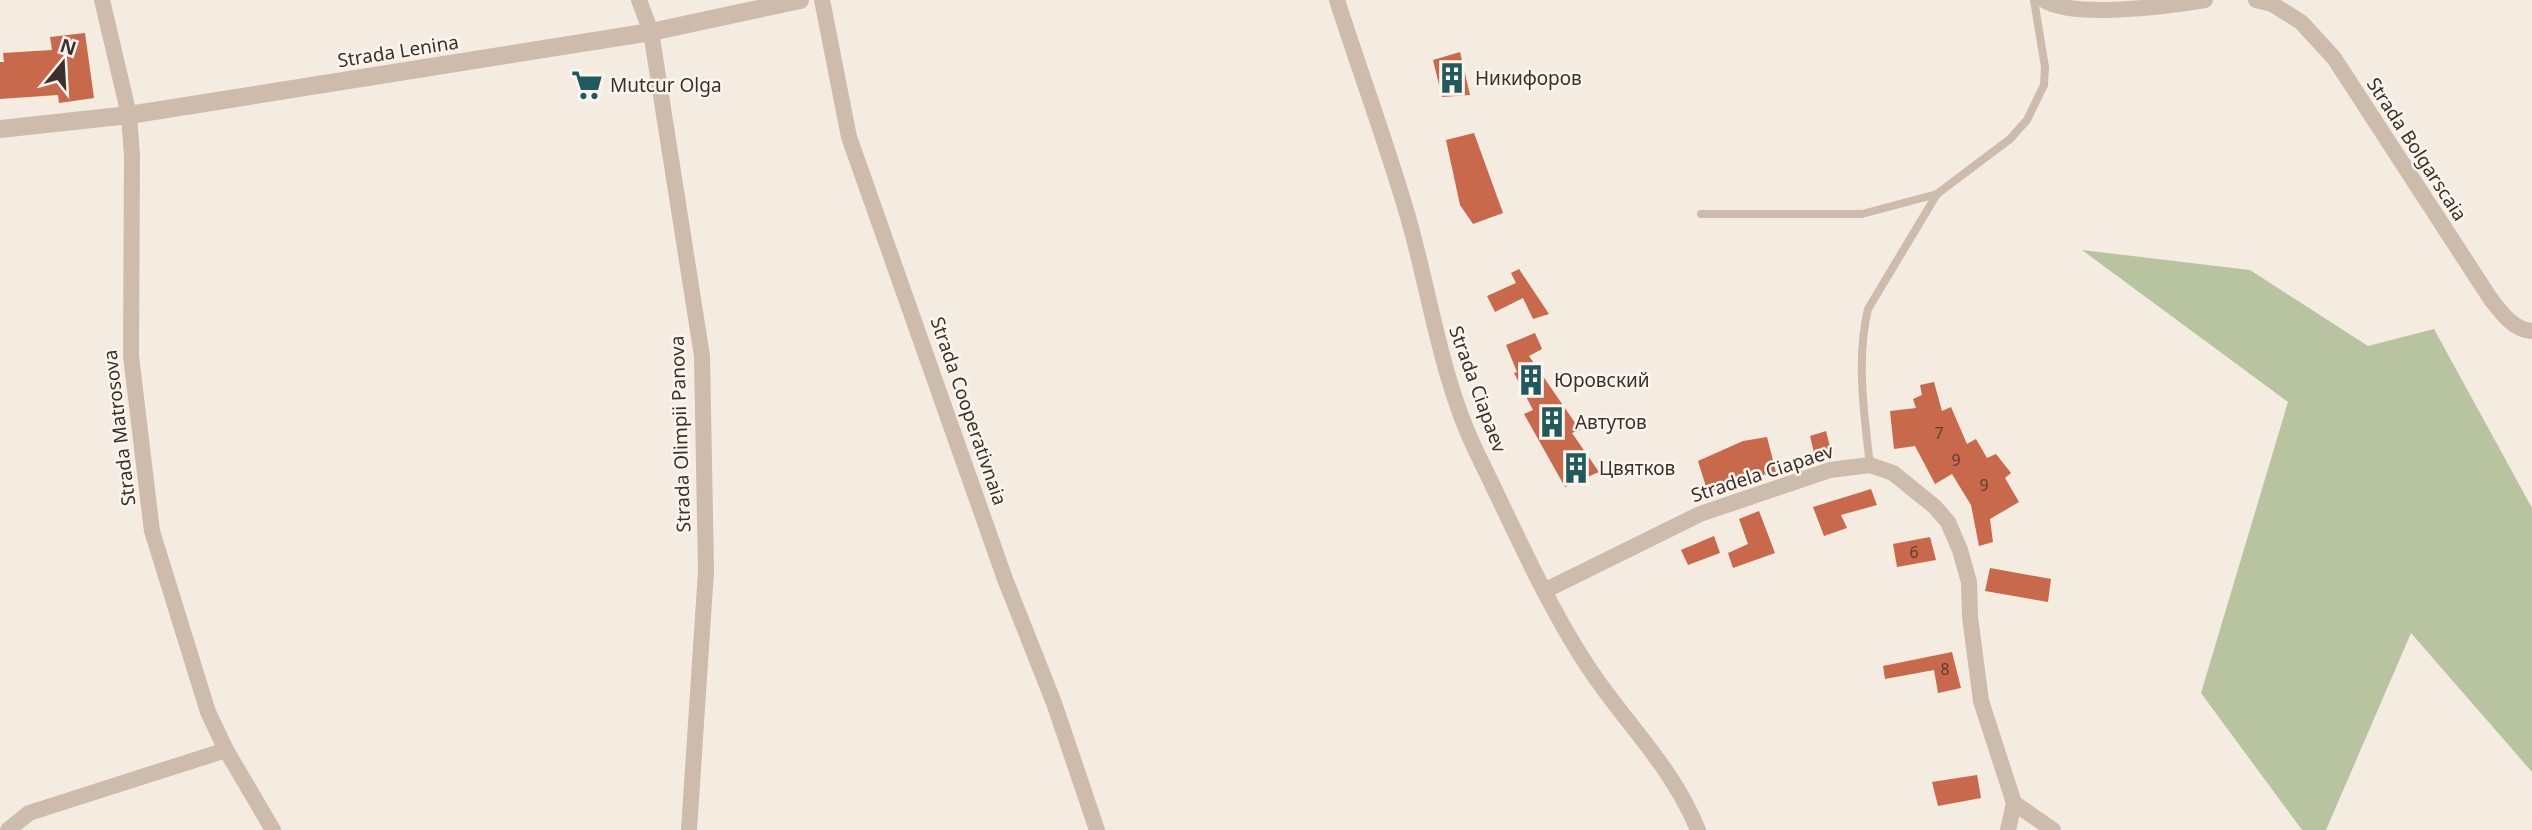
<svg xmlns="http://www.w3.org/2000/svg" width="2532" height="830" viewBox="0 0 2532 830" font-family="'Noto Sans',sans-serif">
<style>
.green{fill:#b8c4a0}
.building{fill:#c8694b}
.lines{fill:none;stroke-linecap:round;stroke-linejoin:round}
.service{stroke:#cdbbac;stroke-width:8}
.minor{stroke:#cdbbac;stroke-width:16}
.tertiary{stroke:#cdbbac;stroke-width:18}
.labels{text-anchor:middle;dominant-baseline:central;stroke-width:5;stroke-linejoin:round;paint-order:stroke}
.number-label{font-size:16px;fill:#5e3e33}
.street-label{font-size:19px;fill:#3b302b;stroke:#fbf5ee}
.poi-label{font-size:19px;fill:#3b302b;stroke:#fbf5ee;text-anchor:start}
</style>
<rect width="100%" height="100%" fill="#f4ebe1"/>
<polygon class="green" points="2082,250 2250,270 2368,346 2434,329 2532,508 2532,772 2411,633 2326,830 2302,830 2201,693 2288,402"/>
<g class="building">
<polygon points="85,33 94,98 59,103 58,95 0,99 0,62 4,62 3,53 52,50 50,37"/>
<polygon points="1460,52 1470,95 1442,97 1433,60"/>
<polygon points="1474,133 1503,213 1473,224 1460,205 1446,140"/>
<polygon points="1519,269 1549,314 1533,319 1523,298 1495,312 1487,296 1516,283 1511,273"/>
<polygon points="1535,333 1542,349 1529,356 1580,430 1572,433 1599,472 1565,487 1524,414 1533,410 1514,373 1517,372 1506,345"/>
<polygon points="1934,382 1942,411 1951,407 1967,444 1976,439 1987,458 1996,454 2011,473 2005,478 2019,502 1990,519 1993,542 1979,546 1971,505 1952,474 1935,484 1915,446 1894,449 1890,411 1916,408 1913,399 1922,395 1920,385"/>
<polygon points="1826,431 1832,455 1816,461 1810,436"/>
<polygon points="1767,437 1776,472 1737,481 1708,493 1698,461 1743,441"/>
<polygon points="1871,489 1877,505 1841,515 1847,528 1824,536 1813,507"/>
<polygon points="1759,511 1775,553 1733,568 1728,553 1748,544 1739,519"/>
<polygon points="1714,536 1720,553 1688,565 1681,550"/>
<polygon points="1930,537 1936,560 1897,567 1893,544"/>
<polygon points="1990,568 2051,579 2048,602 1985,591"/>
<polygon points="1952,652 1961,688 1938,693 1934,670 1885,679 1883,666"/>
<polygon points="1977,775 1981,798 1938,806 1932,782"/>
</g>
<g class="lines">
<g class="service">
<polyline points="1701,214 1862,214 1937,194"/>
<path d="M1870,465C1864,414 1856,359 1868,309L1937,194L2010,139L2027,120L2044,85L2045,67L2034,0"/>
</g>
<g class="minor">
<polyline points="102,0 129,115 132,156 131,356 152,531 208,712 226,750 273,830"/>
<polyline points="639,0 651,32 702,356 706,571 689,830"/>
<polyline points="822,0 849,137 1005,579 1054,703 1097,830"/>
<path d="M1337,0C1360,72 1387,144 1408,217C1430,293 1441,379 1476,451C1512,524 1549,611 1595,677C1632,730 1673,769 1698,830"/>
<path d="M2044,0C2073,19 2170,6 2205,0"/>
<path d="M2256,0L2272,4L2301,22L2334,58L2490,298C2501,312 2513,330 2532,331"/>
<polyline points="1546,590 1700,514 1830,470 1870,465 1893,473 1935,507 1948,522 1960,550 1969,582 1970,617 1981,701 2014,803 2008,830"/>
<polyline points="2014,803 2053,830"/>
<polyline points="8,830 29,813 226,750"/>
</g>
<polyline class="tertiary" points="0,129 129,115 651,32 800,0"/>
</g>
<defs>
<symbol id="building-bare" viewBox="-9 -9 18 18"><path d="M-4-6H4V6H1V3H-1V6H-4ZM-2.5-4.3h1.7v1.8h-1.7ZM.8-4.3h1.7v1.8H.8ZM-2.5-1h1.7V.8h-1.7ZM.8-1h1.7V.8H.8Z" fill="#1f5a5e" stroke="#fbf5ee" stroke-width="2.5" paint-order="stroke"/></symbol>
<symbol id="supermarket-bare" viewBox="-9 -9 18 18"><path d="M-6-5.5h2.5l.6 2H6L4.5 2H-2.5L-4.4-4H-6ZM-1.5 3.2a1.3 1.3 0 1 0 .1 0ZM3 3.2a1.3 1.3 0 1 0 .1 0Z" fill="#1f5a5e" stroke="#fbf5ee" stroke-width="2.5" paint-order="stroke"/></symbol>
</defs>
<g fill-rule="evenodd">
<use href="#building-bare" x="1430" y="56" width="44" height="44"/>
<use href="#supermarket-bare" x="565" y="63" width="44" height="44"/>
<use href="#building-bare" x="1509" y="358" width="44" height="44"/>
<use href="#building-bare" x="1530" y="400" width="44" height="44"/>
<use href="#building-bare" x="1554" y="446" width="44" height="44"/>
</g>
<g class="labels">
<g class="number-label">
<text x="1939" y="433">7</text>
<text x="1956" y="460">9</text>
<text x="1984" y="485">9</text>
<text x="1914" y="552">6</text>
<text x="1945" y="669">8</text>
</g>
<g class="street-label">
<text transform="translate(398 51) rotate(-9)">Strada Lenina</text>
<text transform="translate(2417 149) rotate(57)">Strada Bolgarscaia</text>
<text transform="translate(1478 389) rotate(70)">Strada Ciapaev</text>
<text transform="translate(969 411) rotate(71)">Strada Cooperativnaia</text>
<text transform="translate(119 428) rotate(-97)">Strada Matrosova</text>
<text transform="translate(680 434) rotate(-92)">Strada Olimpii Panova</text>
<text transform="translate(1762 473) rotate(-18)">Stradela Ciapaev</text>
</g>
<g class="poi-label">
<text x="1475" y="78">Никифоров</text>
<text x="610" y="85">Mutcur Olga</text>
<text x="1554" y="380">Юровский</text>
<text x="1575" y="422">Автутов</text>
<text x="1599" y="468">Цвятков</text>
</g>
</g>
<g transform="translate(63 63) rotate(18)" stroke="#fbf5ee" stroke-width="5" paint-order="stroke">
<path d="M0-5L12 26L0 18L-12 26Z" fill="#3b302b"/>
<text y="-10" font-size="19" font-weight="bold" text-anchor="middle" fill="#3b302b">N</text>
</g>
</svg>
